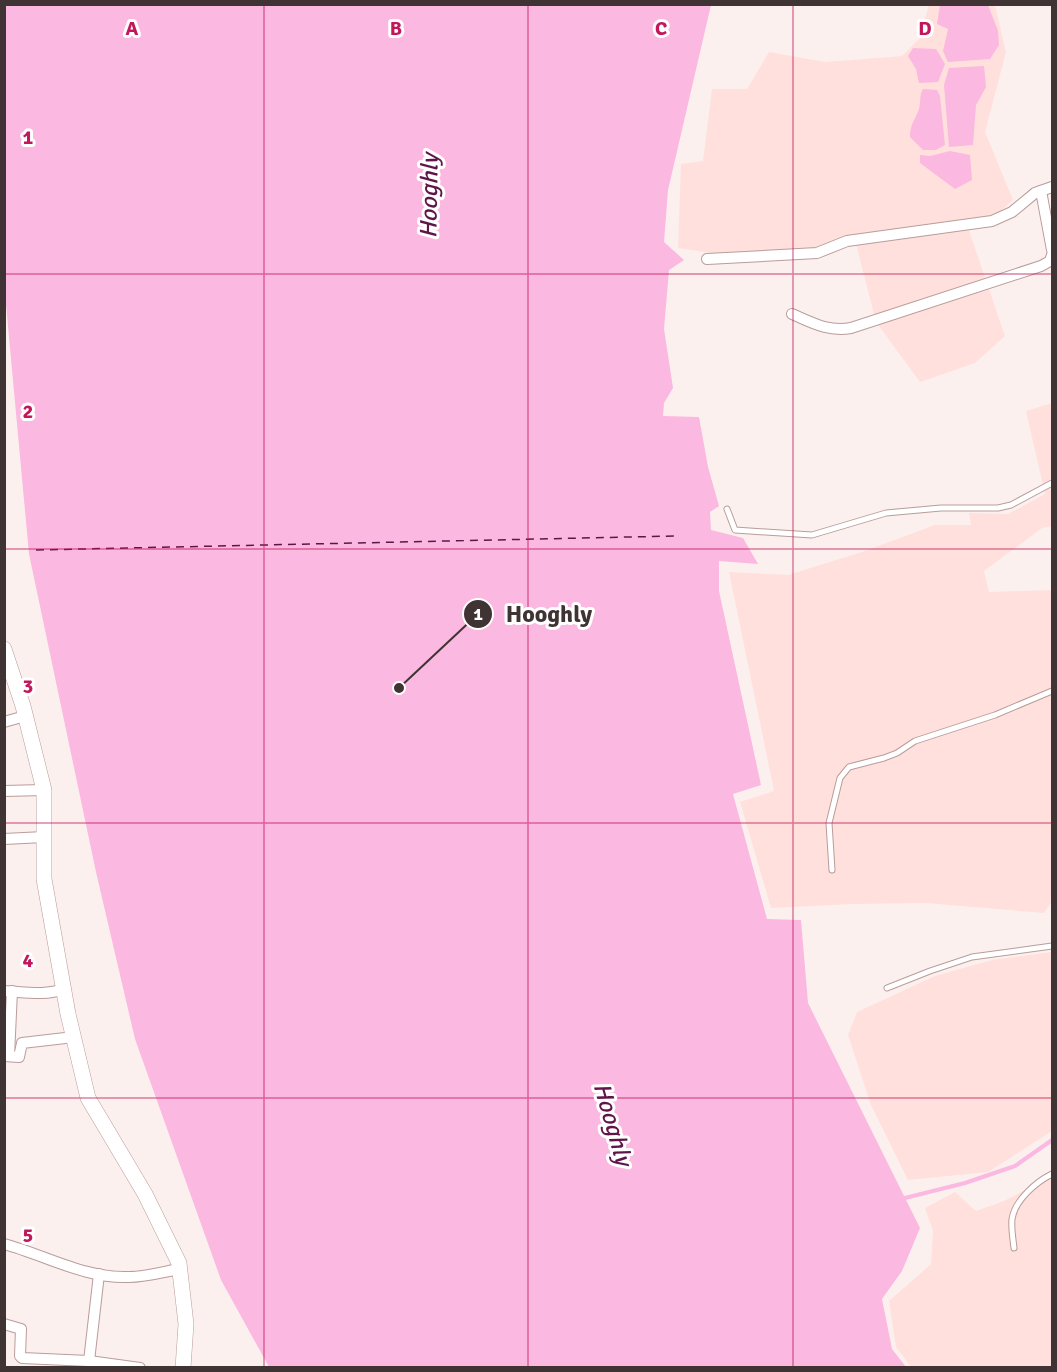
<svg xmlns="http://www.w3.org/2000/svg" width="1057" height="1372" viewBox="0 0 1057 1372" font-family="Signika,sans-serif">
<style>
.built{fill:#ffe0dc}
.water{fill:#fbb8e0}
.lines{fill:none;stroke-linecap:round;stroke-linejoin:round}
.stream{stroke:#fbb8e0;stroke-width:4}
.ferry{stroke:#601549;stroke-width:1.5;stroke-dasharray:8 6;stroke-linecap:butt}
.lane-casing{stroke:#b99d9a;stroke-width:7}
.street-casing{stroke:#b99d9a;stroke-width:12}
.secondary-casing{stroke:#b99d9a;stroke-width:16}
.lane{stroke:#fff;stroke-width:5}
.street{stroke:#fff;stroke-width:10}
.secondary{stroke:#fff;stroke-width:15}
.grid{fill:none;stroke:#c2185b;stroke-width:1.5;stroke-opacity:0.55}
.labels{text-anchor:middle;dominant-baseline:central;stroke-width:6;stroke-linejoin:round;paint-order:stroke}
.water-label{font-size:24px;font-style:italic;fill:#601549;stroke:#fff}
.grid-label{font-size:20px;text-anchor:middle;font-weight:bold;fill:#c2185b;stroke:#fff;stroke-width:6;stroke-linejoin:round;paint-order:stroke}
.leader{fill:none;stroke:#3f3433;stroke-width:2}
.callout-dot{fill:#3f3433;stroke:#fff;stroke-width:2}
.mark-label{font-size:18px;text-anchor:middle;font-weight:bold;fill:#fff}
.callout-label{font-size:24px;text-anchor:middle;font-weight:bold;fill:#3f3433;stroke:#fff;stroke-width:6;stroke-linejoin:round;paint-order:stroke}
</style>
<rect width="100%" height="100%" fill="#fcf0ef"/>
<g class="built">
<polygon points="929,5 995,5 1006,52 985,132 1013,200 995,216 965,219 1005,336 975,363 920,382 876,322 854,236 813,249 718,254 678,248 681,164 703,161 712,89 747,89 769,52 825,62 902,56 919,39"/>
<polygon points="1052,403 1052,526 1042,528 984,571 989,592 1052,590 1052,901 1044,913 926,903 853,904 771,908 740,802 774,791 729,572 788,575 862,552 935,525 971,525 969,513 1008,514 1045,494 1026,411"/>
<polygon points="1052,952 1052,1131 988,1172 908,1180 871,1105 848,1035 857,1012 935,976 992,960"/>
<polygon points="1052,1176 1052,1367 911,1367 896,1347 889,1301 931,1264 933,1231 925,1208 955,1192 976,1211 1004,1201"/>
</g>
<g class="water">
<polygon points="960,4 988,5 998,31 999,45 990,59 948,62 943,51 948,29 937,24 940,5"/>
<polygon points="4,5 711,5 668,190 664,242 684,260 669,270 664,329 673,388 664,403 663,416 699,417 708,467 719,506 710,512 711,530 743,538 758,564 719,561 719,591 761,785 733,794 767,919 801,920 808,1003 920,1228 902,1271 882,1299 892,1349 906,1367 269,1367 221,1280 135,1039 96,872 29,554 4,283"/>
<polygon points="913,48 936,49 945,64 938,82 919,83 916,69 908,56"/>
<polygon points="984,66 986,87 976,105 973,145 949,147 944,85 949,68"/>
<path d="M923,89L937,90L940,96L945,145L936,150H923L910,137C910,123 915,121 919,109C921,102 919,96 923,89Z"/>
<polygon points="950,151 970,155 972,180 955,189 920,163 920,155 930,156"/>
</g>
<g class="lines">
<polyline class="stream" points="905,1198 965,1183 1015,1166 1052,1140"/>
<polyline class="ferry" points="36,550 675,536"/>
<defs>
<g id="lane">
<polyline points="727,509 735,530 812,535 886,513 941,508 998,508 1011,505 1052,483"/>
<polyline points="832,870 829,823 840,778 849,767 884,758 897,753 915,741 995,715 1052,691"/>
<polyline points="887,988 930,971 972,957 1052,946"/>
<path d="M1014,1248C1013,1239 1011,1228 1012,1219C1015,1200 1036,1182 1052,1174"/>
</g>
<g id="street">
<polyline points="1041,191 1052,250"/>
<polyline points="707,259 817,253 847,241 992,221 1012,212 1035,193 1052,187"/>
<path d="M792,314C813,323 828,332 851,328L1041,266L1050,261L1052,255"/>
<polyline points="4,722 25,716"/>
<polyline points="4,791 44,790"/>
<polyline points="4,839 44,837"/>
<path d="M5,991C25,992 45,996 64,989"/>
<polyline points="4,1056 19,1057 22,1043 74,1037"/>
<polyline points="9,1056 12,991"/>
<path d="M4,1244C45,1255 86,1279 129,1277C146,1277 163,1272 179,1269"/>
<polyline points="4,1324 21,1329 20,1356 22,1358 89,1361 140,1368"/>
<polyline points="89,1361 99,1274"/>
</g>
<polyline id="secondary" points="4,649 23,706 44,790 44,879 68,1014 88,1098 145,1194 179,1263 186,1324 183,1368"/>
</defs>
<use href="#lane" class="lane-casing"/>
<use href="#street" class="street-casing"/>
<use href="#secondary" class="secondary-casing"/>
<use href="#lane" class="lane"/>
<use href="#street" class="street"/>
<use href="#secondary" class="secondary"/>
</g>
<path class="grid" d="M264,4V1368M528,4V1368M793,4V1368M4,274H1052M4,549H1052M4,823H1052M4,1098H1052"/>
<g class="labels">
<g class="water-label">
<text transform="translate(429 196) rotate(-89)">Hooghly</text>
<text transform="translate(613 1124) rotate(74)">Hooghly</text>
</g>
</g>
<g class="grid-label">
<text x="132" y="35">A</text>
<text x="396" y="35">B</text>
<text x="661" y="35">C</text>
<text x="925" y="35">D</text>
<text x="28" y="144">1</text>
<text x="28" y="418">2</text>
<text x="28" y="693">3</text>
<text x="28" y="967">4</text>
<text x="28" y="1242">5</text>
</g>
<path class="leader" d="M399 688L478 614"/>
<g class="callout-dot">
<circle cx="399" cy="688" r="6"/>
<circle cx="478" cy="614" r="15"/>
</g>
<g class="mark-label">
<text x="478" y="620">1</text>
</g>
<g class="callout-label">
<text x="549" y="622">Hooghly</text>
</g>
<rect width="1057" height="1372" fill="none" stroke="#3f3433" stroke-width="12"/>
</svg>
